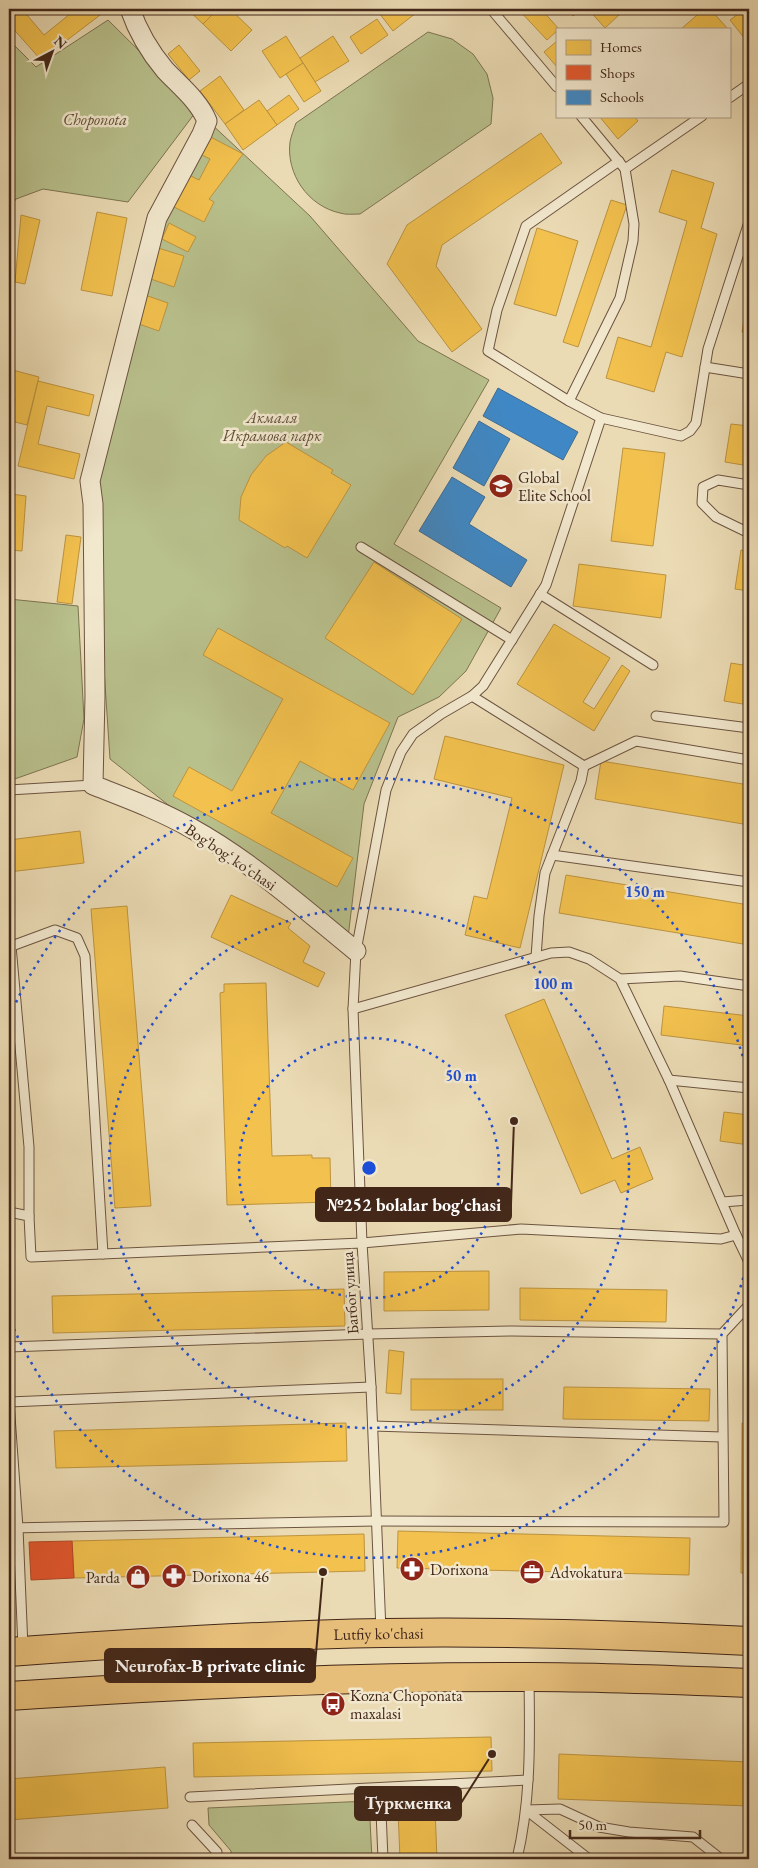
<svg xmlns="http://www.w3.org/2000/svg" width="758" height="1868" viewBox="0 0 758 1868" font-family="'EB Garamond',serif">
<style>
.green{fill:#b8c08c;stroke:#7d7452}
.homes{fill:#f2c14e;stroke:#bd933e}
.shops{fill:#e4572e;stroke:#b34928}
.schools{fill:#3f88c5;stroke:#406b91}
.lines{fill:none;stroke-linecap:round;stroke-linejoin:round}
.lane-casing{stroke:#6c5440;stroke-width:11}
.street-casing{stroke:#6c5440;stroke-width:21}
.primary-casing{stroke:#422719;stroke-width:30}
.lane{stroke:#f2e8ce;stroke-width:9}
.street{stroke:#f2e8ce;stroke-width:19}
.primary{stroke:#e6be7a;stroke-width:28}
.ring{fill:none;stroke:#1d4ed8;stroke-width:2.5;stroke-dasharray:2.5 5}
.labels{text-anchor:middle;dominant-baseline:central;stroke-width:5;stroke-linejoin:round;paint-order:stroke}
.park-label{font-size:16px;font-style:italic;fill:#604d36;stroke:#f2e8ce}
.poi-label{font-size:16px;fill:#422719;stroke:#f2e8ce;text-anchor:start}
.street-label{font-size:16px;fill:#422719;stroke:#f2e8ce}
.centre{fill:#1d4ed8;stroke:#f2e8ce;stroke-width:2.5}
.ring-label{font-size:15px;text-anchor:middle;font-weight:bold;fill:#1d4ed8;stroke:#f2e8ce;stroke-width:5;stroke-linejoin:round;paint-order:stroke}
.leader{fill:none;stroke:#422719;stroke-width:2}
.callout-dot{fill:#422719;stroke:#f2e8ce;stroke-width:2}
.callout{fill:#422719;stroke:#422719;stroke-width:2}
.callout-label{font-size:18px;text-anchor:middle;font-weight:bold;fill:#fff}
</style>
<rect width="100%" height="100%" fill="#ebdbb4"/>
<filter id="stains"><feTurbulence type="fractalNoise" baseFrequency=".004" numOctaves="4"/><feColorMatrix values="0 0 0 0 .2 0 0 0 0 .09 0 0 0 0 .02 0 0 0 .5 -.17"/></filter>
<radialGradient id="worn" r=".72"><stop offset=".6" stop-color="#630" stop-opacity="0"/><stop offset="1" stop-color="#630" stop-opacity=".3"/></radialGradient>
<g class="green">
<polygon points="108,20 198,109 128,202 43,189 16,199 9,209 9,40 36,67"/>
<path d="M428,32L452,39L473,54L487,74L493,98L491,124L360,214C353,214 346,215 340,213C308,206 286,174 290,142C291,136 294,129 296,123Z"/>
<polygon points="208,121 310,216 418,341 489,380 394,544 501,608 466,671 439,697 398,717 364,804 347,946 110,759 92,488 147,218"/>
<polygon points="9,599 78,606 84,719 77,757 9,781"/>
<polygon points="369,1801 372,1859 231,1859 231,1851 209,1825 208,1808"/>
</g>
<g class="homes">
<polygon points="9,9 22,9 44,35 76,9 108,9 41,60 9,24"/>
<polygon points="187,9 218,9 203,24"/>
<polygon points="218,9 230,9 252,30 231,51 203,24"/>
<polygon points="376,9 421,9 393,31"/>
<polygon points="518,9 541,9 559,29 547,40"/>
<polygon points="567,9 582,9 573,16"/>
<polygon points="588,9 615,9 620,14 605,28"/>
<polygon points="704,9 710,9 728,29 681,29"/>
<polygon points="745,9 749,9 749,44 730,20"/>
<polygon points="377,19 388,35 361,54 350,37"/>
<polygon points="286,36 303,63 280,78 262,51"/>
<polygon points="333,36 349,61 315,82 300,58"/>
<polygon points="557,41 557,67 544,52"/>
<polygon points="179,45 200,71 189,80 168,54"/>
<polygon points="303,63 321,91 304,102 286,74"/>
<polygon points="220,76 244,110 225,124 200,91"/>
<polygon points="289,95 299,109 277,125 267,111"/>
<polygon points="259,100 277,125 243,150 225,124"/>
<polygon points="599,116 634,116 638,121 618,139"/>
<polygon points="541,133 562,163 442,245 436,266 482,329 452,352 387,264 407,225"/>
<polygon points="205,134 243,154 209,199 214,202 204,222 172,206 187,174 199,180 210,159 196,152"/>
<polygon points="672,170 714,183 701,228 717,234 682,357 666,352 654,392 606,378 618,337 651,347 687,221 659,212"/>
<polygon points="611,200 627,205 578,347 563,342"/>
<polygon points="97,212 127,218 112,296 81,290"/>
<polygon points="21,215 40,220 25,284 15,282"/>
<polygon points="169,223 196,237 188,252 162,239"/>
<polygon points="537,228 578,241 556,316 514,304"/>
<polygon points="158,248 184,256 174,287 148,278"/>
<polygon points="748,293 749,294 749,333 742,332"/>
<polygon points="145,295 168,303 159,331 136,323"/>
<polygon points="9,369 39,377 27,425 11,421 15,399 9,391"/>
<polygon points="38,381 94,395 89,416 47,406 38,444 80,454 74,479 18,466"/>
<polygon points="731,424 749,426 749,466 725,462"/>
<polygon points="286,442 333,470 331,473 351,485 307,558 287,546 285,548 239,520 241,497 251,475 266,456"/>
<polygon points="623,448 665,453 653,546 611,541"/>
<polygon points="11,494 26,496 22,551 9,550"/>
<polygon points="66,535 81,537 72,604 57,602"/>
<polygon points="741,550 749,552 749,591 735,589"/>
<polygon points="374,562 462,619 413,695 325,638"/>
<polygon points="579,564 666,575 661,618 573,606"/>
<polygon points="554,624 610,658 583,702 594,709 622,665 630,671 594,731 517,684"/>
<polygon points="218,628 390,723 353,790 300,761 271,813 353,858 337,887 173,796 189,767 232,791 283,699 203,655"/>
<polygon points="731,663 749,666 749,705 724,701"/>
<polygon points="445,736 564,765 520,948 465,935 474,896 487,899 512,798 434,779"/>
<polygon points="601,761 749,785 749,825 595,799"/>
<polygon points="80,831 84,863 9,872 9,840"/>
<polygon points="566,875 749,905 749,945 559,913"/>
<polygon points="231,895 291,923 288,928 310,946 303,962 325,973 318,987 211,937"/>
<polygon points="127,906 151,1206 115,1208 91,909"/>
<polygon points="266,983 272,1156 312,1155 312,1158 330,1158 331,1202 227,1205 220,993 224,992 224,984"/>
<polygon points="544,999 612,1159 640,1147 653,1179 621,1193 615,1180 581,1194 505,1015"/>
<polygon points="664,1006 749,1016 749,1046 661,1035"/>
<polygon points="724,1112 749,1115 749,1145 720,1141"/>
<polygon points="489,1271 489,1310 384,1311 384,1272"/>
<polygon points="520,1288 667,1290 666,1322 520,1320"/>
<polygon points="344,1289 345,1326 53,1333 52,1296"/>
<polygon points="389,1350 404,1352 401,1394 386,1393"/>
<rect x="411" y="1379" width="92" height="31"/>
<polygon points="564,1387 710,1389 709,1421 563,1419"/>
<polygon points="346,1423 347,1461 56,1468 54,1431"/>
<polygon points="742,1423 749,1423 749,1573 741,1573"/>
<polygon points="398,1531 690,1538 689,1575 397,1568"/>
<polygon points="364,1534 365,1571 74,1578 72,1541"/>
<polygon points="491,1737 492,1771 194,1777 193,1743"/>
<polygon points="559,1754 749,1762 749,1806 558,1799"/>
<polygon points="165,1767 168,1808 9,1820 9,1779"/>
<polygon points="435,1808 437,1859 400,1859 398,1810"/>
</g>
<polygon class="shops" points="72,1541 74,1578 31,1580 29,1542"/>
<g class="schools">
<polygon points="498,388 578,432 563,460 483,416"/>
<polygon points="479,421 510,439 484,486 453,468"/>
<polygon points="452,477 485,497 469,524 527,560 511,587 419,531"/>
</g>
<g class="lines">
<defs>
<g id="lane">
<polyline points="491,9 557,87"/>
<polyline points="729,98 749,84"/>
<polyline points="581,116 625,169 634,224 633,241 620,298 569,401 601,418 681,436 690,431 696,423 708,349 749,222"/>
<polyline points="625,169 702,116"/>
<polyline points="705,367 749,374"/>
<polyline points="569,401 488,351 497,310 526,226 619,161"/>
<polyline points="749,485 718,480 703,487 702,503 716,517 749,533"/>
<polyline points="361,547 512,640"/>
<polyline points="540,594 653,665"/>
<polyline points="472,696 584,766 581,781 545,873 539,916 536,957"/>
<polyline points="656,716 749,728"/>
<polyline points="584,766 636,741 749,760"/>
<polyline points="9,790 93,785"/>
<polyline points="552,855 749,882"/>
<polyline points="11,946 29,1147 29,1216"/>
<polyline points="9,947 55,930 77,938 85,956 103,1254"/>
<polyline points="620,979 680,976 749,986"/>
<polyline points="353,1009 551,953 569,952 589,959 620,979 669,1080 736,1235 749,1262"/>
<polyline points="669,1080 749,1088"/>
<polyline points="722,1202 749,1200"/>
<polyline points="9,1212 29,1216 31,1257 362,1243 521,1229 721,1239 736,1235"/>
<polyline points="9,1347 368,1334 512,1331 722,1334"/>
<polyline points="9,1402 371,1387"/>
<polyline points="9,1402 18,1528 23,1648"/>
<polyline points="373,1426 722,1437"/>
<polyline points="9,1528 376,1521 724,1522 722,1334 749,1305"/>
<polyline points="381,1631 371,1387 362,1243 353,1009 356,951 386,790 401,752 413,734 441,714 472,696 483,686 546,585 601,418"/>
<polyline points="380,1788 383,1859"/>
<polyline points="190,1797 528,1780"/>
<polyline points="526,1810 560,1809 599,1827 629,1832 693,1837 721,1859"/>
<polyline points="526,1810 589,1859"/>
<polyline points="192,1825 217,1852 217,1859"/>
<path d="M517,1859C531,1800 530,1740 529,1679"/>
</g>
<path id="street" d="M130,9C138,32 149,51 165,70C180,86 199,101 207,121L202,134L157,218L90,481L93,504L95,696L93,785C126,798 159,810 191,828C251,861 303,908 356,951"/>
<g id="primary">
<path id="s1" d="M9,1652C133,1643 258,1635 383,1633C505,1631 627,1635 749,1641"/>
<path d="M9,1696C182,1685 356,1676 530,1677C603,1677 676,1680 749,1683"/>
</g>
</defs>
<use href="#lane" class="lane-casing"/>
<use href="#street" class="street-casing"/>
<use href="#primary" class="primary-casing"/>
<use href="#lane" class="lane"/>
<use href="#street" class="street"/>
<use href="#primary" class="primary"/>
</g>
<g class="ring">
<circle cx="369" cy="1168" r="130"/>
<circle cx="369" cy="1168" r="260"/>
<path d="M749 1256A390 390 0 0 1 10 1320M10 1016A390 390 0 0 1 749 1080"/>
</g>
<defs>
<symbol id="school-disc" viewBox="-11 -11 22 22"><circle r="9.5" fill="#8f2418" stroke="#f2e8ce"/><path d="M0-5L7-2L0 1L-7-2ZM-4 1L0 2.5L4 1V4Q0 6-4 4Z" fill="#fff"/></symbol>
<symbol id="pharmacy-disc" viewBox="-11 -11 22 22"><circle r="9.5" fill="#8f2418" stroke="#f2e8ce"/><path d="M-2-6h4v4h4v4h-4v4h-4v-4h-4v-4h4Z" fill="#fff"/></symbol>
<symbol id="office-disc" viewBox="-11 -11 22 22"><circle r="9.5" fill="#8f2418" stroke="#f2e8ce"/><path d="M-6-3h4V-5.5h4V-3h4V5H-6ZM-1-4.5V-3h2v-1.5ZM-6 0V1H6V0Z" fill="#fff"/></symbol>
<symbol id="shop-disc" viewBox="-11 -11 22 22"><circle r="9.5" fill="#8f2418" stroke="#f2e8ce"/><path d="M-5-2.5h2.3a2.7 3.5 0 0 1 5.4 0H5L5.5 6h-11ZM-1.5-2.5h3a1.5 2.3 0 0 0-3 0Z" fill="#fff"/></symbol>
<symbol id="bus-disc" viewBox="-11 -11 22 22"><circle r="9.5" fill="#8f2418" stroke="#f2e8ce"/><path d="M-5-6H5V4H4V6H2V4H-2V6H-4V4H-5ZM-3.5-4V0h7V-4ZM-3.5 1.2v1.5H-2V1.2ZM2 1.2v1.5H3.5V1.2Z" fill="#fff"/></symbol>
</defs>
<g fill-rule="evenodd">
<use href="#school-disc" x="487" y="472" width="28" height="28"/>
<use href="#pharmacy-disc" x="398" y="1555" width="28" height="28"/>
<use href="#office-disc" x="518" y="1558" width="28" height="28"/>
<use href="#pharmacy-disc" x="160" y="1562" width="28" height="28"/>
<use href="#shop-disc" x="124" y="1563" width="28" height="28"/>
<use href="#bus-disc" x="319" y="1690" width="28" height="28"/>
</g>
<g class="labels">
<g class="park-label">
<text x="95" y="119">Choponota</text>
<text x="272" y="417">Акмаля<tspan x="272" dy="18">Икрамова парк</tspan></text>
</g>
<g class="poi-label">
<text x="518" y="477">Global<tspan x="518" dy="18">Elite School</tspan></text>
<text x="430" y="1569">Dorixona</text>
<text x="550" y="1572">Advokatura</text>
<text x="192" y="1576">Dorixona 46</text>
<text x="120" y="1577" text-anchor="end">Parda</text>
<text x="350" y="1695">Kozna Choponata<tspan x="350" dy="18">maxalasi</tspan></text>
</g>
<g class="street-label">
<text transform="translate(231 857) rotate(34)">Bogʻbogʻ koʻchasi</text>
<text transform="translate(350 1293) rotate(-94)">Багбог улица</text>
<text stroke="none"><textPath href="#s1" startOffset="370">Lutfiy ko'chasi</textPath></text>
</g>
</g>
<circle cx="369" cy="1168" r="8" class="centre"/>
<g class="ring-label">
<text x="645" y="897">150 m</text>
<text x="553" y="989">100 m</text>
<text x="461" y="1081">50 m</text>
</g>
<path class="leader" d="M514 1121L511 1204M323 1572L315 1665M492 1754L461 1803"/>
<g class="callout-dot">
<circle cx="514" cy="1121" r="5"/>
<circle cx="323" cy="1572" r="5"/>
<circle cx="492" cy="1754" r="5"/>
</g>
<g class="callout">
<rect x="316" y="1188" width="195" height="33" rx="5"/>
<rect x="105" y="1649" width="210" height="33" rx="5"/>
<rect x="355" y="1787" width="106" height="33" rx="5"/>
</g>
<g class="callout-label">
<text x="414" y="1211">№252 bolalar bog'chasi</text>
<text x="210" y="1672">Neurofax-B private clinic</text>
<text x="408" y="1809">Туркменка</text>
</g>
<rect width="758" height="1868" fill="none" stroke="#ebdbb4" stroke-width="30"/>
<rect x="10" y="10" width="738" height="1848" fill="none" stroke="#422719" stroke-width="2.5"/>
<rect x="15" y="15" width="728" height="1838" fill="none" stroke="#422719"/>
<rect x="556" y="28" width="175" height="90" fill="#f2e8ce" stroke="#ac9b86"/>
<rect x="566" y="40" width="25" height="15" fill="#f2c14e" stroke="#ac9b86"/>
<text x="600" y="52" font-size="15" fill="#422719">Homes</text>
<rect x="566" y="65" width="25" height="15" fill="#e4572e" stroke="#ac9b86"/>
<text x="600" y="78" font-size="15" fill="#422719">Shops</text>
<rect x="566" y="90" width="25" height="15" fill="#3f88c5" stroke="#ac9b86"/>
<text x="600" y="102" font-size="15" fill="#422719">Schools</text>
<g transform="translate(52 52) rotate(41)" stroke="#f2e8ce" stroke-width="4" paint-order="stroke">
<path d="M0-4L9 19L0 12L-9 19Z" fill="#422719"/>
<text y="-8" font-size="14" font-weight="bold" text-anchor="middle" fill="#422719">N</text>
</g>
<path d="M570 1830v8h130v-8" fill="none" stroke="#422719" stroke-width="2.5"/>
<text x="578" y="1830" font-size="15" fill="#422719" stroke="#f2e8ce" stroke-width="4" paint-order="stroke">50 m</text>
<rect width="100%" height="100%" filter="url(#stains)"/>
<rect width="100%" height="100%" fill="url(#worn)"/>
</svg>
